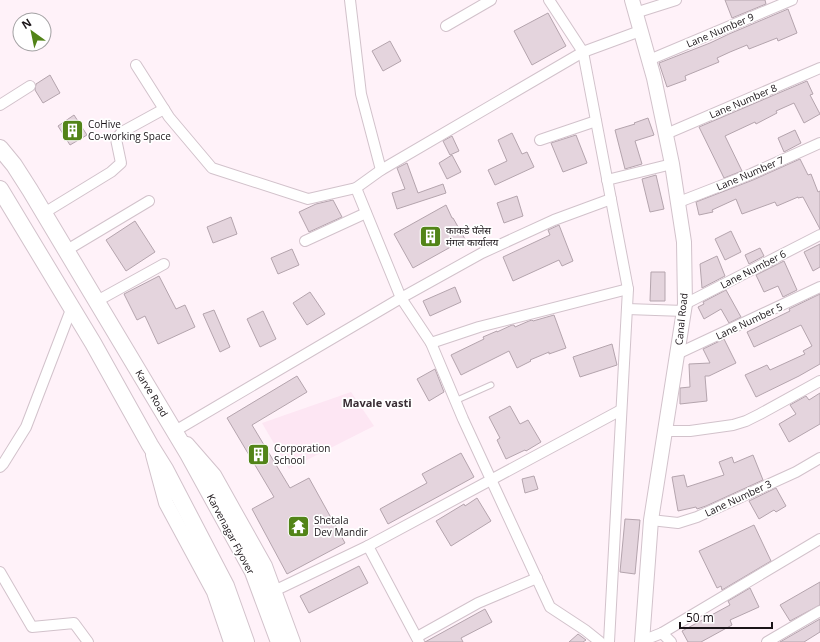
<svg xmlns="http://www.w3.org/2000/svg" width="820" height="642" viewBox="0 0 820 642" font-family="'Open Sans','Noto Sans Devanagari',sans-serif">
<style>
.built{fill:#fde6f3}
.building{fill:#e4d4dd;stroke:#b4a4ad}
.lines{fill:none;stroke-linecap:round;stroke-linejoin:round}
.lane-casing{stroke:#d2c2cb;stroke-width:7}
.street-casing{stroke:#d2c2cb;stroke-width:12}
.secondary-casing{stroke:#d2c2cb;stroke-width:16}
.primary-casing{stroke:#d2c2cb;stroke-width:18}
.lane{stroke:#fff;stroke-width:5}
.street{stroke:#fff;stroke-width:10}
.secondary{stroke:#fff;stroke-width:14}
.primary{stroke:#fff;stroke-width:16}
.labels{text-anchor:middle;dominant-baseline:central;stroke-width:3.5;stroke-linejoin:round;paint-order:stroke}
.street-label{font-size:10px;fill:#1a1418;stroke:#fff}
.poi-label{font-size:10px;fill:#1a1418;stroke:#fff;text-anchor:start}
.neighbourhood-label{font-size:11px;font-weight:bold;fill:#392d34;stroke:#fff}
</style>
<rect width="100%" height="100%" fill="#fff2f9"/>
<polygon class="built" points="351,392 374,426 289,469 262,423"/>
<g class="building">
<polygon points="725,0 765,0 766,4 732,18"/>
<polygon points="788,9 797,33 778,41 777,38 749,49 747,45 730,52 717,58 719,62 685,76 686,80 667,87 659,63 710,43 729,34"/>
<polygon points="548,13 566,46 532,65 514,31"/>
<polygon points="390,41 401,61 383,71 372,51"/>
<polygon points="50,75 60,93 43,103 35,90 36,84"/>
<polygon points="807,81 813,94 810,95 820,114 804,123 794,103 776,111 777,113 756,124 755,122 725,136 742,171 724,178 699,127"/>
<polygon points="74,115 87,135 70,145 58,126"/>
<polygon points="648,118 654,135 635,141 642,164 625,169 615,130 635,124 634,123"/>
<polygon points="795,130 801,143 784,152 778,138"/>
<polygon points="512,133 522,154 527,152 534,167 495,185 488,170 507,161 498,140"/>
<polygon points="576,135 587,163 563,172 551,143"/>
<polygon points="452,136 459,151 450,155 443,141"/>
<polygon points="452,155 461,172 447,179 439,163"/>
<polygon points="800,159 808,175 811,174 818,192 820,191 820,229 803,197 798,198 798,197 777,206 775,202 742,214 736,199 712,210 713,212 699,215 696,202 753,180"/>
<polygon points="407,163 418,193 443,184 446,193 397,209 392,193 405,189 397,168"/>
<polygon points="656,175 664,209 650,212 642,179"/>
<polygon points="517,196 523,216 504,223 497,203"/>
<polygon points="333,200 342,217 309,232 299,212 316,204"/>
<polygon points="446,205 452,218 453,218 465,239 413,268 394,234"/>
<polygon points="231,217 237,234 213,243 207,227"/>
<polygon points="135,221 155,252 126,271 106,240"/>
<polygon points="559,225 573,261 562,266 559,260 513,281 503,257 550,235 548,230"/>
<polygon points="731,231 741,252 725,260 715,239"/>
<polygon points="820,244 820,267 813,271 804,252"/>
<polygon points="760,248 764,256 749,264 745,255"/>
<polygon points="292,249 299,265 278,274 271,258"/>
<polygon points="717,256 725,276 702,288 700,264"/>
<polygon points="784,261 797,290 783,297 778,286 764,292 756,275"/>
<polygon points="651,272 665,272 665,301 650,301"/>
<polygon points="159,276 176,309 185,305 195,327 158,344 145,316 137,320 124,294"/>
<polygon points="455,287 461,302 430,316 423,301"/>
<polygon points="726,290 741,317 729,323 721,309 704,319 698,307 704,304 703,302"/>
<polygon points="310,292 325,314 307,325 293,303"/>
<polygon points="820,294 820,364 799,376 756,397 745,375 767,365 770,370 805,354 803,351 812,346 801,325 754,347 747,332 790,311 789,309"/>
<polygon points="214,310 230,347 220,352 203,314"/>
<polygon points="263,311 276,339 260,347 247,319"/>
<polygon points="554,315 566,348 549,354 549,352 530,360 531,361 517,368 509,351 461,375 451,355 484,339 483,337 497,331 497,332 512,325 514,325 515,327 529,321 532,320 533,321"/>
<polygon points="724,339 736,363 709,376 705,376 707,401 680,404 680,388 690,387 689,364 710,363 703,349"/>
<polygon points="612,344 617,365 580,377 573,357"/>
<polygon points="435,369 444,392 429,401 417,379"/>
<polygon points="297,376 307,392 252,425 290,488 309,478 345,543 287,574 252,509 274,497 227,418"/>
<polygon points="820,393 820,424 789,442 779,424 796,414 790,405 806,396 809,400"/>
<polygon points="510,406 520,424 528,420 541,442 526,451 525,450 506,459 497,440 500,438 489,417"/>
<polygon points="461,453 474,477 388,524 380,509 427,483 422,474"/>
<polygon points="753,455 763,480 706,506 697,509 696,507 678,511 672,477 684,475 687,487 724,475 719,462 732,457 734,463"/>
<polygon points="534,476 538,489 525,493 522,479"/>
<polygon points="776,488 786,506 776,512 774,510 759,519 749,501"/>
<polygon points="477,498 491,521 451,546 436,521 464,504 465,506"/>
<polygon points="625,519 640,520 635,574 620,572"/>
<polygon points="754,525 771,561 722,590 721,586 717,588 699,551"/>
<polygon points="359,566 368,583 309,613 300,596"/>
<polygon points="820,582 820,605 790,621 780,605"/>
<polygon points="750,588 759,607 730,620 732,625 701,642 688,642 682,631 730,605 728,601"/>
<polygon points="485,609 492,622 461,638 463,642 425,642"/>
<polygon points="820,619 820,632 804,642 780,642"/>
<polygon points="578,634 586,640 583,642 569,642"/>
</g>
<g class="lines">
<defs>
<polyline id="lane" points="455,401 491,385"/>
<g id="street">
<polyline points="350,0 361,94 381,170"/>
<polyline points="549,0 583,52 628,289 609,642"/>
<polyline points="635,13 676,0"/>
<polyline points="446,26 491,0"/>
<polyline points="649,60 792,0"/>
<polyline points="136,65 169,117 212,168 308,199 356,188 381,170 583,52 640,31"/>
<polyline points="0,105 30,86"/>
<polyline points="666,134 820,68"/>
<polyline points="540,140 596,121"/>
<polyline points="607,180 672,164"/>
<polyline points="356,188 401,298 431,343 463,419 550,607 585,630 600,642"/>
<polyline points="679,202 751,174 820,143"/>
<polyline points="44,213 111,172 121,163 116,139 122,132 164,109"/>
<polyline points="305,241 366,213"/>
<polyline points="67,250 149,201"/>
<polyline points="97,301 164,264"/>
<polyline points="685,304 820,235"/>
<polyline points="627,309 684,311"/>
<polyline points="431,343 479,327 628,289"/>
<polyline points="677,354 820,287"/>
<polyline points="175,431 401,298 482,253 554,220 611,199"/>
<polyline points="665,431 690,431 733,425 746,421 760,414 820,381"/>
<polyline points="0,467 3,464 26,427 72,307"/>
<polyline points="651,520 678,523 697,517 796,472 820,458"/>
<polyline points="368,546 419,642"/>
<polyline points="0,572 32,627 74,623 88,642"/>
<polyline points="274,591 368,546 621,410"/>
<polyline points="662,633 671,642"/>
<polyline points="417,637 478,603 537,578"/>
<polyline points="642,641 662,633 820,539"/>
<polyline points="767,642 820,611"/>
</g>
<g id="secondary">
<polyline points="632,0 654,78 672,164 684,242 685,304 651,520 642,642"/>
<polyline points="187,444 214,475 265,566 293,642"/>
<polyline points="153,455 166,503 214,592 231,642"/>
</g>
<g id="primary">
<polyline points="0,148 14,165 30,190 188,454 253,572 279,642"/>
<polyline points="0,189 93,343 150,445 165,469 226,586 246,642"/>
</g>
</defs>
<use href="#lane" class="lane-casing"/>
<use href="#street" class="street-casing"/>
<use href="#secondary" class="secondary-casing"/>
<use href="#primary" class="primary-casing"/>
<use href="#lane" class="lane"/>
<use href="#street" class="street"/>
<use href="#secondary" class="secondary"/>
<use href="#primary" class="primary"/>
</g>
<defs>
<symbol id="building-square" viewBox="-11 -11 22 22"><rect x="-9" y="-9" width="18" height="18" rx="4" fill="#528418" stroke="#fff"/><path d="M-4-6H4V6H1V3H-1V6H-4ZM-2.5-4.3h1.7v1.8h-1.7ZM.8-4.3h1.7v1.8H.8ZM-2.5-1h1.7V.8h-1.7ZM.8-1h1.7V.8H.8Z" fill="#fff"/></symbol>
<symbol id="temple-square" viewBox="-11 -11 22 22"><rect x="-9" y="-9" width="18" height="18" rx="4" fill="#528418" stroke="#fff"/><path d="M0-6L5-2H3V0L6.5 2.5H4V6H1.5V3h-3V6H-4V2.5H-6.5L-3 0V-2H-5Z" fill="#fff"/></symbol>
</defs>
<g fill-rule="evenodd">
<use href="#building-square" x="60" y="118" width="25" height="25"/>
<use href="#building-square" x="418" y="224" width="25" height="25"/>
<use href="#building-square" x="246" y="442" width="25" height="25"/>
<use href="#temple-square" x="286" y="514" width="25" height="25"/>
</g>
<g class="labels">
<g class="street-label">
<text transform="translate(720 30) rotate(-23)">Lane Number 9</text>
<text transform="translate(743 101) rotate(-23)">Lane Number 8</text>
<text transform="translate(750 173) rotate(-23)">Lane Number 7</text>
<text transform="translate(753 269) rotate(-27)">Lane Number 6</text>
<text transform="translate(681 319) rotate(-84)">Canal Road</text>
<text transform="translate(749 321) rotate(-25)">Lane Number 5</text>
<text transform="translate(152 393) rotate(59)">Karve Road</text>
<text transform="translate(738 498) rotate(-25)">Lane Number 3</text>
<text transform="translate(231 534) rotate(62)">Karvenagar Flyover</text>
</g>
<g class="poi-label">
<text x="88" y="124">CoHive<tspan x="88" dy="12">Co-working Space</tspan></text>
<text x="446" y="230">काकडे पॅलेस<tspan x="446" dy="12">मंगल कार्यालय</tspan></text>
<text x="274" y="448">Corporation<tspan x="274" dy="12">School</tspan></text>
<text x="314" y="520">Shetala<tspan x="314" dy="12">Dev Mandir</tspan></text>
</g>
<g class="neighbourhood-label">
<text x="377" y="402">Mavale vasti</text>
</g>
</g>
<g transform="translate(32 32) rotate(327)"><circle r="19" fill="#ffffff" stroke="#a3a1a3"/>
<path d="M0-3L7 15L0 10L-7 15Z" fill="#528418"/>
<text y="-6" font-size="11" font-weight="bold" text-anchor="middle" fill="#1a1418">N</text>
</g>
<path d="M680 622v6h92v-6" fill="none" stroke="#1a1418" stroke-width="2"/>
<text x="686" y="622" font-size="12" fill="#1a1418" stroke="#ffffff" stroke-width="3" paint-order="stroke">50 m</text>
</svg>
